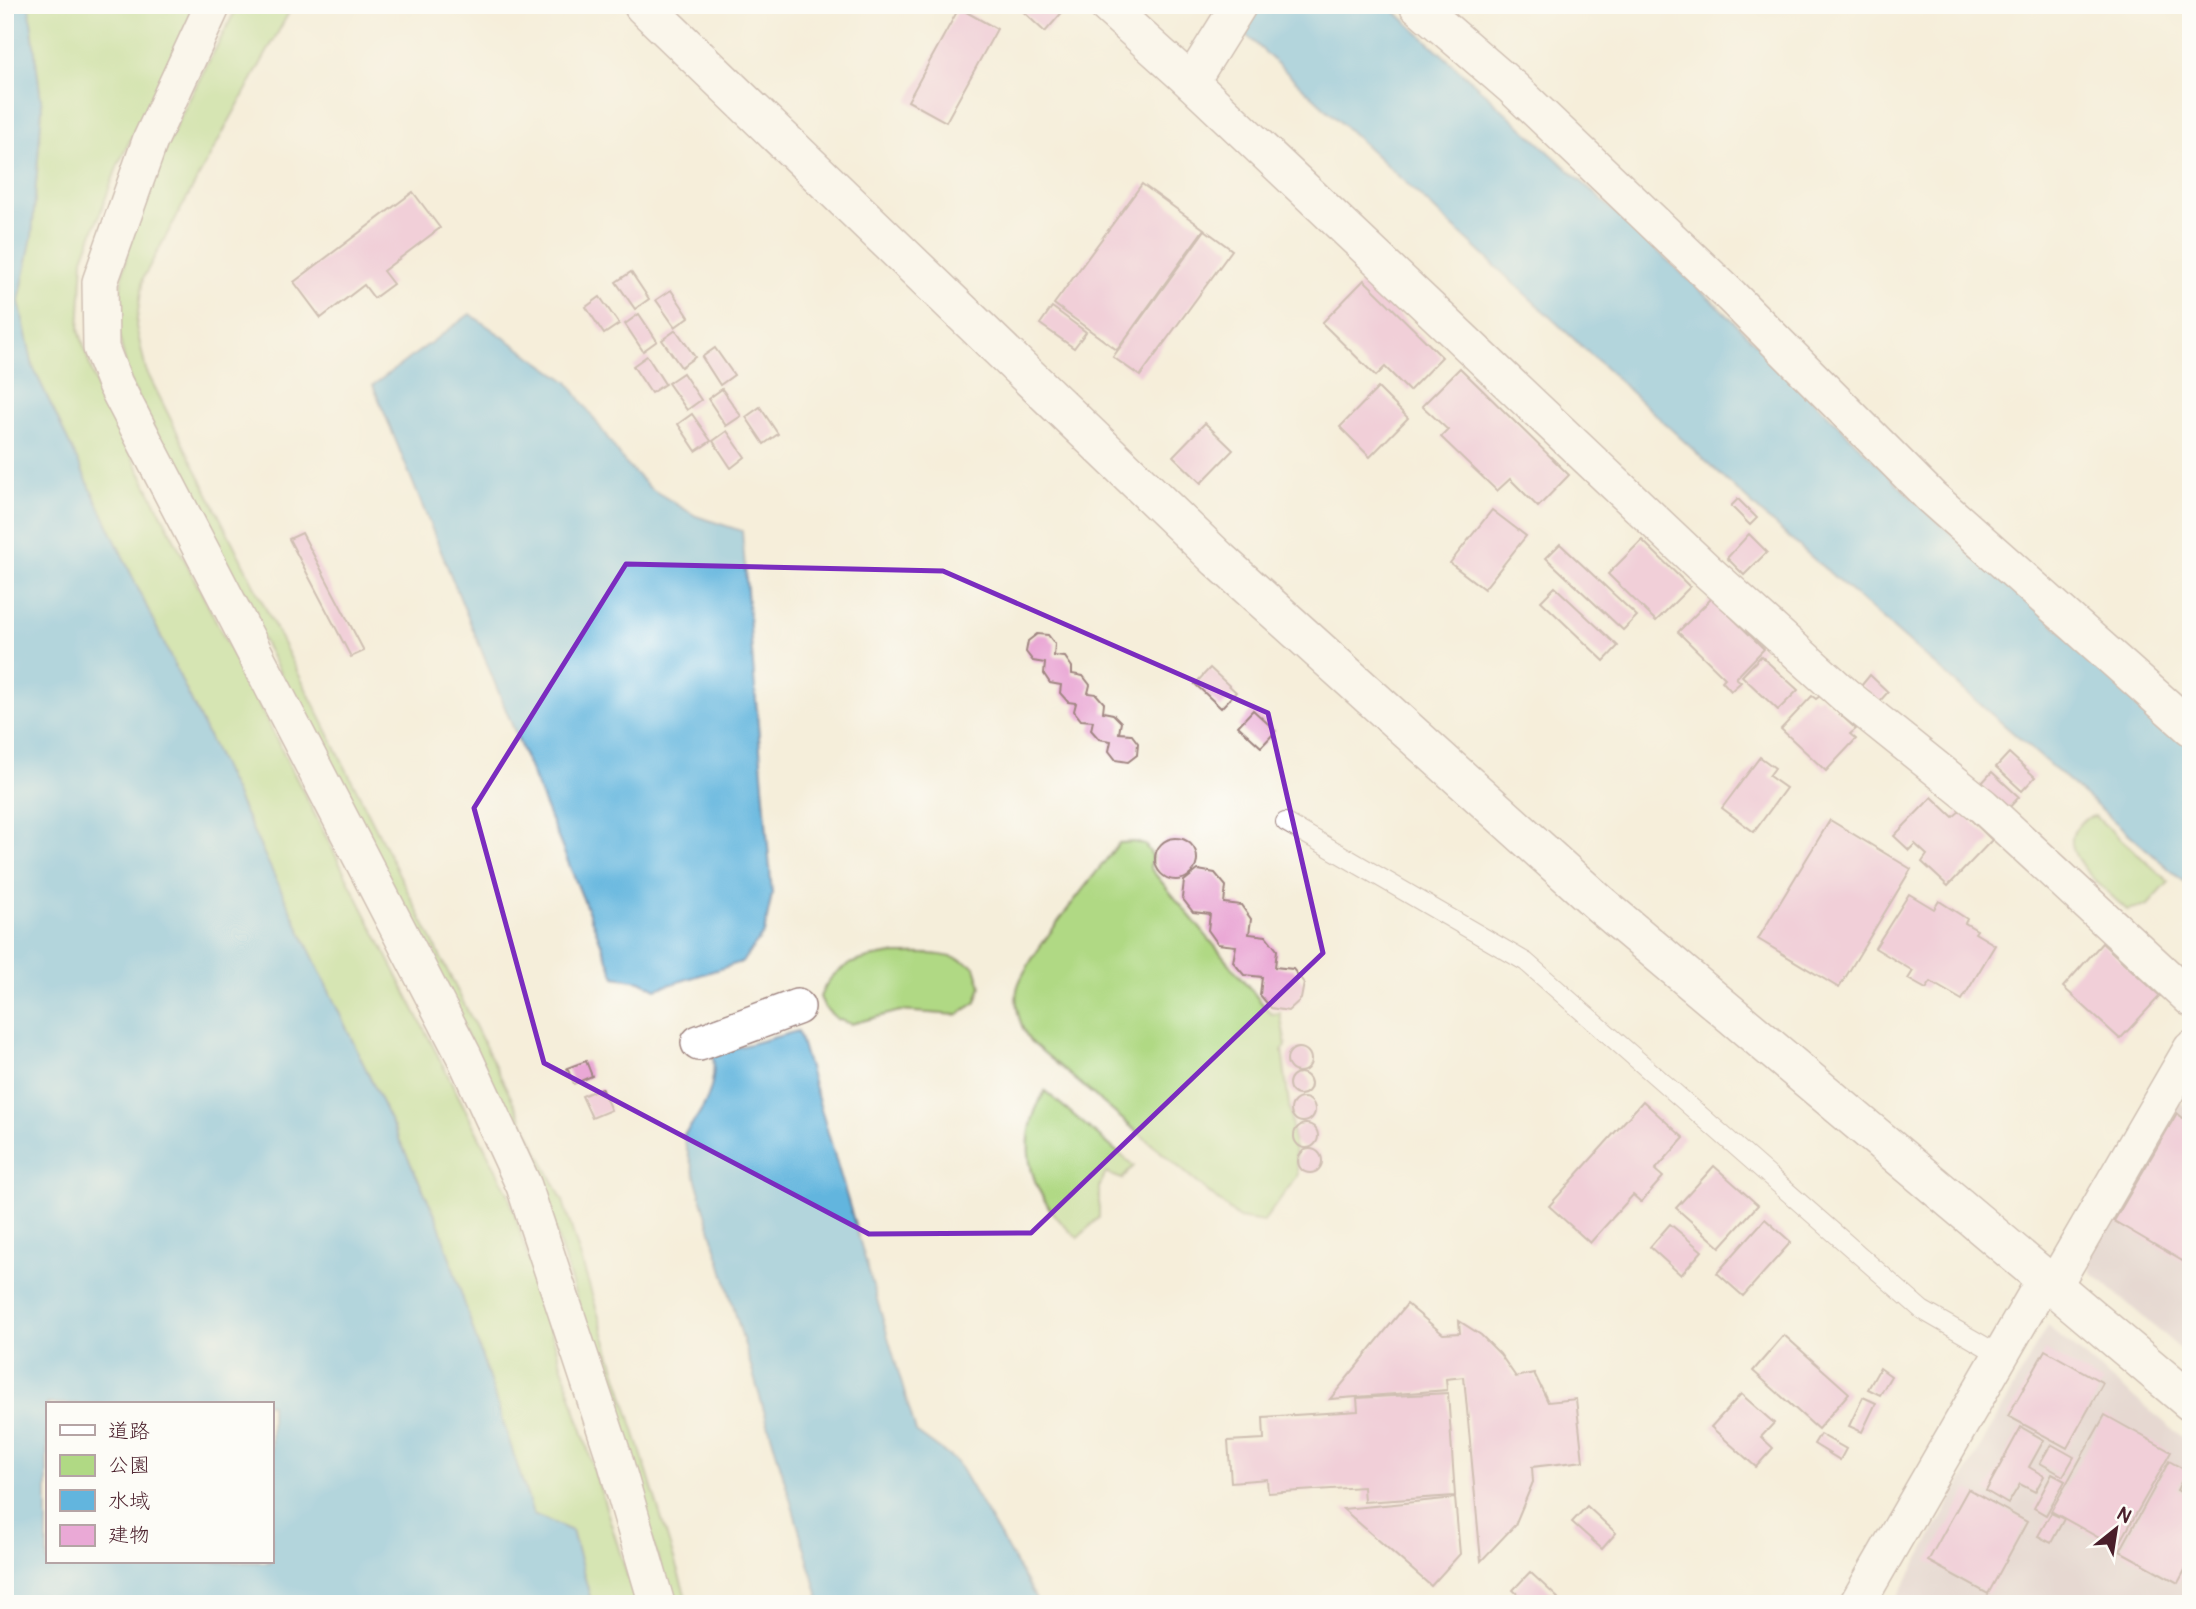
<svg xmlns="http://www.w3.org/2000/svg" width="2196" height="1609" viewBox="0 0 2196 1609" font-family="Pangolin,'Klee One',sans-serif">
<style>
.industrial{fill:#d2bdc6}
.green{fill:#b0d984;stroke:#7d7c58;stroke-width:2}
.water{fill:#62b5de;stroke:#566a84;stroke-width:2;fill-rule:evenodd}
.building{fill:#eaa9d6}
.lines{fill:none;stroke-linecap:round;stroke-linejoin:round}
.lane-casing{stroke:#a08682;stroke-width:20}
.street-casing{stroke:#a08682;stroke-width:38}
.secondary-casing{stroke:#a08682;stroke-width:41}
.lane{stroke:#fff;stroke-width:18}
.street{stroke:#fff;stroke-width:35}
.secondary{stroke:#fff;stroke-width:38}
.marked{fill:none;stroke:#7b2cbf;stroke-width:5;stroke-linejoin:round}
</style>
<rect width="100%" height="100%" fill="#fdfcf7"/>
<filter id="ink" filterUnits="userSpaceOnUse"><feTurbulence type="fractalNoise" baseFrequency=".0143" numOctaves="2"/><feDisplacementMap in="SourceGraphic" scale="14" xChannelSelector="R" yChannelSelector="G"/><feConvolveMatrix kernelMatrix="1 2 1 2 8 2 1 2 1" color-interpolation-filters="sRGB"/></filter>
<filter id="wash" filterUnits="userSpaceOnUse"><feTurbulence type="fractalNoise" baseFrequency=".00686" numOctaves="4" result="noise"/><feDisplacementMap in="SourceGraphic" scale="28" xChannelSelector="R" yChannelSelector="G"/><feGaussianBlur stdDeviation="1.57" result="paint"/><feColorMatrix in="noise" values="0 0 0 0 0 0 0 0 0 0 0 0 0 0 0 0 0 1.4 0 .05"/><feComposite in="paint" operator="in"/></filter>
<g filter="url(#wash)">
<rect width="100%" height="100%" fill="#f5eeda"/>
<g class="industrial">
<polygon points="2174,1097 2191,1111 2191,1348 2187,1355 2091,1272 2087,1253"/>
<polygon points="2047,1326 2191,1444 2191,1604 1894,1604"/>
</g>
<g class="green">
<polygon points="29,5 197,5 118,165 83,259 79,330 97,388 508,1193 636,1604 592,1604 572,1531 533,1514 437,1219 33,367 19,301 32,236 42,108"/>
<path d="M238,5H293L143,278L136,326L146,370L563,1201L688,1604H672L536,1169L129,380C125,358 116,333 118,311C125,205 191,99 238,5Z"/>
<path d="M2095,816L2169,882L2148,905L2127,910C2109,892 2055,854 2077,827C2083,820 2085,818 2095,816Z"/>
<path d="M1134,842L1145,845L1152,855L1150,868L1271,1014L1280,1013L1286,1046L1282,1050L1298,1175L1263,1222L1239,1218L1030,1041C1021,1028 1014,1007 1017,990C1021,963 1099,870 1119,843Z"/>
<path d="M893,954C921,954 951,951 975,967L981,986L976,1002L957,1015L900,1011L851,1024L837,1019L825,1008L820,997C833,963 860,959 893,954Z"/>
<path d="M1045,1091L1134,1166L1122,1179L1106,1173L1099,1187V1217L1078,1238C1032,1200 1012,1146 1045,1091Z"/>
</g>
<g class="water">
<path d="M5,5H29L42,108L32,236L19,301L33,367L437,1219L533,1514L572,1531L592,1604H5ZM47,1404H271V1562H47Z"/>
<polygon points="1214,5 1388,5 1720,308 1919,505 2191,746 2191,888 1769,520"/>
<polygon points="470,314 568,382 626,464 650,488 696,516 742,531 772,894 764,933 742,962 656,989 640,981 615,977 373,385"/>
<path d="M798,1031L916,1432L957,1462L1039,1604H821L683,1136C704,1110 717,1088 713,1054Z"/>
</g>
<g id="blocks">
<g class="building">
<polygon points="1016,5 1061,5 1065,9 1045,32"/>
<polygon points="959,8 997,29 946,122 908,101"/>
<polygon points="1142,184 1204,229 1117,350 1054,304"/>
<polygon points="413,192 440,228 383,271 393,284 374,298 364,285 321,318 294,282"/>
<polygon points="1205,230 1232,250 1140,376 1113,357"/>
<polygon points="631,272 649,299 635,309 616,282"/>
<polygon points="1364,280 1442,357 1409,391 1385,367 1376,376 1322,323"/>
<polygon points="671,290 689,317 675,327 656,300"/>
<polygon points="600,297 619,324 604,334 586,307"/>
<polygon points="1052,307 1086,332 1074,348 1040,324"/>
<polygon points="639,314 657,341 643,351 625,324"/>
<polygon points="676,330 695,357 681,367 662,340"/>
<polygon points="715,348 734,375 720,385 702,357"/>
<polygon points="647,356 665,384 651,393 633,366"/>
<polygon points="1460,368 1569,475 1538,507 1510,479 1497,491 1441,437 1448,430 1422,406"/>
<polygon points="683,373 701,400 687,410 668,383"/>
<polygon points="1378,388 1408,418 1370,457 1340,427"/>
<polygon points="722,389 741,416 726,426 708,399"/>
<polygon points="760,407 778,434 764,444 746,417"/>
<polygon points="692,414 711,441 696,451 678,424"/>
<polygon points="1205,423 1233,450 1201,483 1173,456"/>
<polygon points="727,431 745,457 731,468 713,441"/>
<polygon points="1738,499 1757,518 1750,525 1731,506"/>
<polygon points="1492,510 1526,536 1484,589 1450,563"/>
<polygon points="302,533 364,651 351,657 289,539"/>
<polygon points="1749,534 1767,552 1744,575 1727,558"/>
<polygon points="1642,540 1690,587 1656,621 1608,574"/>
<polygon points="1560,544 1637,616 1623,630 1546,558"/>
<polygon points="1555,587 1618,646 1604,661 1541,601"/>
<polygon points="1712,598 1764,649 1736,678 1741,682 1731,691 1722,681 1725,678 1678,632"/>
<polygon points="1037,634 1048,635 1055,644 1054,656 1065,657 1072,667 1072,674 1083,676 1090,685 1088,693 1096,694 1104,703 1103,712 1113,714 1121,722 1119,733 1131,734 1138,743 1137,755 1128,762 1116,760 1109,751 1111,741 1099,739 1091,730 1093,721 1081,720 1074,711 1076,703 1068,702 1060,693 1061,685 1050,683 1044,674 1045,663 1033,661 1026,652 1028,641"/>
<polygon points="1761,656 1798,690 1778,710 1742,676"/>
<polygon points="1210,668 1236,692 1221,708 1195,684"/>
<polygon points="1870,675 1888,692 1879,702 1861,686"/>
<polygon points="1812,696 1816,699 1820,696 1856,729 1850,734 1856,739 1826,771 1781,729"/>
<polygon points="1253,710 1276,731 1261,747 1238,726"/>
<polygon points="2009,753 2035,777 2022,791 1996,767"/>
<polygon points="1760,757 1775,768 1769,776 1786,788 1754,832 1722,808"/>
<polygon points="1992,772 2019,797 2007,810 1980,785"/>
<polygon points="1932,797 1953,817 1961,810 1992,840 1948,886 1922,862 1927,855 1915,844 1909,850 1894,836"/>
<polygon points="1830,820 1911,869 1839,988 1758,939"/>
<circle cx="1176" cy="859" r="21"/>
<polygon points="1198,870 1215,873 1226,886 1224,903 1241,905 1251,919 1249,934 1266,936 1277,950 1275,967 1293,969 1304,983 1301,999 1288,1011 1271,1008 1260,995 1262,977 1244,975 1233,962 1236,946 1218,944 1208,930 1210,914 1193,912 1182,898 1184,881"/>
<polygon points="1909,894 1934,909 1939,901 1967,919 1965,923 1977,930 1975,933 1995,945 1962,1000 1931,982 1926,989 1908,979 1913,971 1875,948"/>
<polygon points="2102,943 2160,996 2120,1039 2063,987"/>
<circle cx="1299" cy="1060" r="12"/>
<polygon points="586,1061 592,1076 574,1084 567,1068"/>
<circle cx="1300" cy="1084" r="11"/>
<polygon points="601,1088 611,1110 592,1118 582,1096"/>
<circle cx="1303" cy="1110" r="12"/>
<polygon points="1643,1101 1684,1138 1655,1170 1663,1177 1641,1202 1633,1195 1590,1243 1549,1206"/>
<polygon points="2177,1113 2191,1125 2191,1266 2114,1221"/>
<circle cx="1306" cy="1136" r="12"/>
<circle cx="1310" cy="1161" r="12"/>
<polygon points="1714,1166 1758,1205 1720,1247 1676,1208"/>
<polygon points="1765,1219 1791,1242 1743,1296 1717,1273"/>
<polygon points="1670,1224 1702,1251 1681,1275 1650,1247"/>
<polygon points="1407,1304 1443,1334 1460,1333 1459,1321 1481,1335 1500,1354 1516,1377 1534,1373 1548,1402 1576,1399 1583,1461 1532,1467 1533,1482 1515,1525 1481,1561 1464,1377 1446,1379 1447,1390 1330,1399"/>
<polygon points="1784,1335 1849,1393 1818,1429 1753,1371"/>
<polygon points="2045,1350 2103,1383 2067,1448 2008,1416"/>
<polygon points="1880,1368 1891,1376 1880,1395 1868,1389"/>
<polygon points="1448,1393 1455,1496 1364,1502 1363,1487 1268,1493 1267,1479 1231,1482 1228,1441 1264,1439 1263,1417 1358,1411 1357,1398"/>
<polygon points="1741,1394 1774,1423 1761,1437 1773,1448 1756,1467 1711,1427"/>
<polygon points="1863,1397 1876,1403 1862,1432 1849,1426"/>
<polygon points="2105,1415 2171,1452 2117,1548 2051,1511"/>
<polygon points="2021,1427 2044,1440 2029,1467 2044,1476 2035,1492 2020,1484 2008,1504 1986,1491"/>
<polygon points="1820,1434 1846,1449 1840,1460 1814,1444"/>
<polygon points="2051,1444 2074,1457 2063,1476 2040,1463"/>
<polygon points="2169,1461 2187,1471 2177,1490 2191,1498 2191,1559 2178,1583 2120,1551"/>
<polygon points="2052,1474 2065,1481 2046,1515 2034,1508"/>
<polygon points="1968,1489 2027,1522 1988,1594 1928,1561"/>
<polygon points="1455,1498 1460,1554 1431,1586 1343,1509"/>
<polygon points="1587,1506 1616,1533 1602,1549 1572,1522"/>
<polygon points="2051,1513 2064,1519 2051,1543 2038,1536"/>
<polygon points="1530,1572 1558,1598 1553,1604 1528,1604 1513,1590"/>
</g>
</g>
</g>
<g filter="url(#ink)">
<use href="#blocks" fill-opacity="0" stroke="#a08682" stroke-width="2"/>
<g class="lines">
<defs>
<polyline id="lane" points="1285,822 1526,962 1922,1310 2000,1355"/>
<g id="street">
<polyline points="213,5 150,141 100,282 101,348 115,384 464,1056 524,1186 614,1457 657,1604"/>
<polyline points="1106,5 1191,82 1706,570 1846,696 1983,806 2191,999"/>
<polyline points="1417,5 1513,88 1731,296 1931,497 2191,728"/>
<polyline points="1191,82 1239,5"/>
<polyline points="699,1043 797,1007"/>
<polyline points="2053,1287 2191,1049"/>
<polyline points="1857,1604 2044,1280"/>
</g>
<polyline id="secondary" points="643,5 1218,559 1600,904 2191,1402"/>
</defs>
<use href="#lane" class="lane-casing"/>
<use href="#street" class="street-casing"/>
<use href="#secondary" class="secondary-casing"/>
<use href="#lane" class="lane"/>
<use href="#street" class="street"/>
<use href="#secondary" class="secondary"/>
</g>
</g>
<path d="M0 0H2196V1609H0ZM626,564L943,571L1268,713L1323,953L1031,1233L869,1234L544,1063L474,808Z" fill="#f5eeda" fill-opacity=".55" fill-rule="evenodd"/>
<path class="marked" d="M626,564L943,571L1268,713L1323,953L1031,1233L869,1234L544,1063L474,808Z"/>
<rect width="2196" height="1609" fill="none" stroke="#fdfcf7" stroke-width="28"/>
<rect x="46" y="1402" width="228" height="161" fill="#fdfcf7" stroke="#b5a4a5" stroke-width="2"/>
<rect x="60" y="1425" width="35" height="10" fill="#ffffff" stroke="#b5a4a5" stroke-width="2"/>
<text x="108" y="1438" font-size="21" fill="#4a1f2b">道路</text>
<rect x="60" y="1455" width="35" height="21" fill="#b0d984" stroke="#b5a4a5" stroke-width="2"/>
<text x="108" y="1472" font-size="21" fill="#4a1f2b">公園</text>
<rect x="60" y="1490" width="35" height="21" fill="#62b5de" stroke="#b5a4a5" stroke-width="2"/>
<text x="108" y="1508" font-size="21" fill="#4a1f2b">水域</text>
<rect x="60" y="1525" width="35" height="21" fill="#eaa9d6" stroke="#b5a4a5" stroke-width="2"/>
<text x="108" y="1542" font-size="21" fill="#4a1f2b">建物</text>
<g transform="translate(2116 1529) rotate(30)" stroke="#fdfcf7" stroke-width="5" paint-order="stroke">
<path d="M0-5L12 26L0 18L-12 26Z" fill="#4a1f2b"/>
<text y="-10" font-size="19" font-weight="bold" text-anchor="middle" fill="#4a1f2b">N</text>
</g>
</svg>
